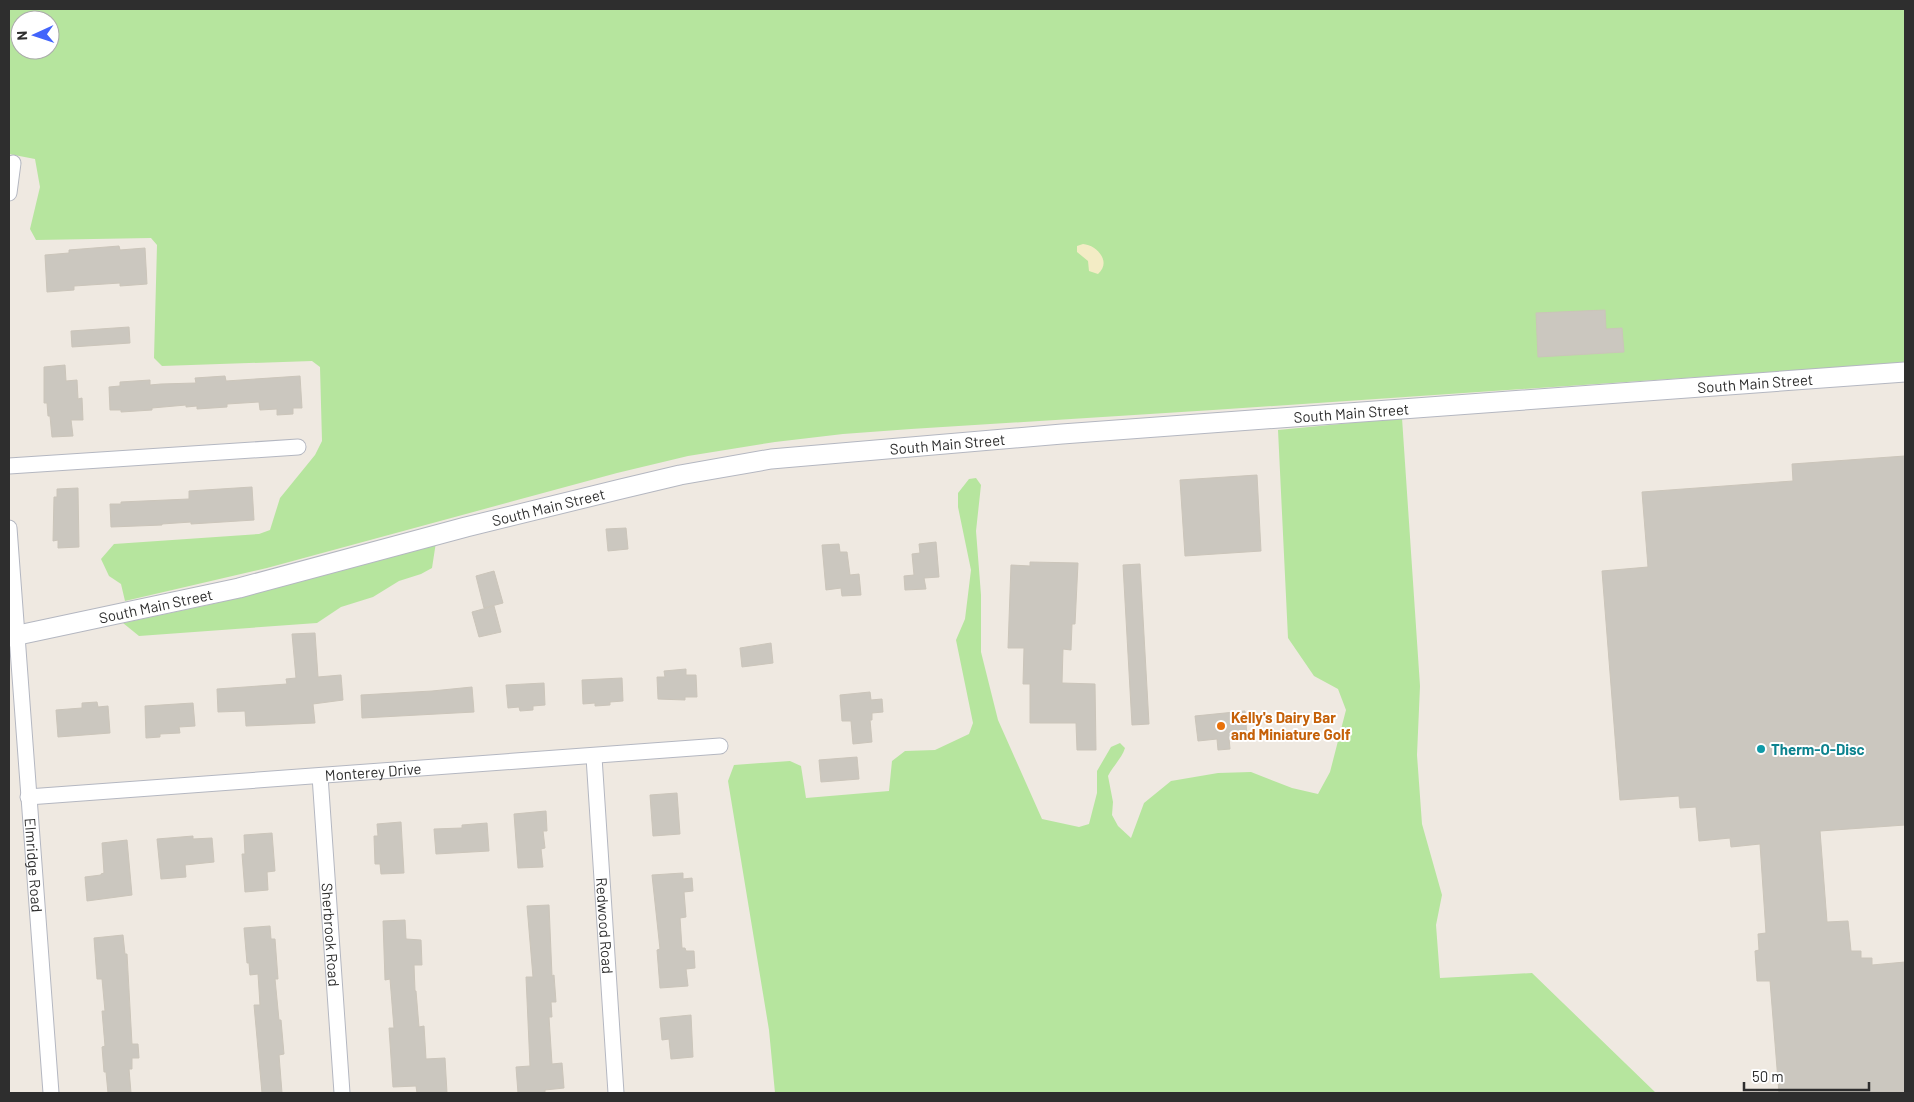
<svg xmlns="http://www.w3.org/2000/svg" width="1914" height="1102" viewBox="0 0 1914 1102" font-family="Barlow,sans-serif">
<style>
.green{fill:#b6e59e;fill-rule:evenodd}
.sand{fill:#f3ecc5}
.building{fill:#cbc7bf;stroke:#cbc5ba}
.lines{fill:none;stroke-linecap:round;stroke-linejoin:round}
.minor-casing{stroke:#b4b7c1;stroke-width:17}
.tertiary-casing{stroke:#b4b7c1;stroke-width:21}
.minor{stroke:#fff;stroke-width:15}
.tertiary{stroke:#fff;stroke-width:19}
.food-dot{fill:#e8710a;stroke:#fff;stroke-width:2}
.culture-dot{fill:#0f9aa8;stroke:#fff;stroke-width:2}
.labels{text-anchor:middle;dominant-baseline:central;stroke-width:4;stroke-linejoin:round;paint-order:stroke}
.street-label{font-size:15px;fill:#2e2e2e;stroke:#fff}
.food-label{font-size:15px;font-weight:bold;fill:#c56008;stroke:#fff;text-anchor:start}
.culture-label{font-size:15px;font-weight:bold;fill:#0d838f;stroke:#fff;text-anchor:start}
</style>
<rect width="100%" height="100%" fill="#efe9e1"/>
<g class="green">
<path d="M9,9H1905V363L1213,410L911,429L843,434L775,442L688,456L617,473L267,568L125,601L121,584L109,576L101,559L114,544L259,534L270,530L280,498L315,455L322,441L320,367L312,361L162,366L154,358L157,245L151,238L36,240L30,229L40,187L35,159L9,154ZM20,20H50V50H20Z"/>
<path d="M1402,418L1420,686L1417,755L1422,824L1442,895L1436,925L1440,978L1532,973L1656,1093H775L769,1030L728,781L734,765L790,761L801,766L806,798L889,791L892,761L905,751L935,750L969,734L973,723L956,640L965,619L971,570L958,507V493L969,479L976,478L981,485L976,531L981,595V652L998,720L1042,819L1079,827L1089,824L1097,793V771L1111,747L1120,743L1125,748C1122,758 1113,766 1108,776L1113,802L1112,815L1118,826L1131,838L1144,803L1171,781L1218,773L1251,772L1292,788L1318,794L1330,772L1346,710L1338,689L1314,676L1288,638L1278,430Z"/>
<polygon points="436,542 432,568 421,574 399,581 373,597 341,607 317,623 139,636 123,623 217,603"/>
</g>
<path class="sand" d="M1083,244C1097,245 1112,262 1098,274L1089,271L1088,261L1077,252V246Z"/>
<g class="building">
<polygon points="119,246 120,250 145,248 147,284 120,286 120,283 74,286 74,290 47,292 45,255 69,253 69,250"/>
<polygon points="1605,310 1606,329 1622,328 1624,352 1538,357 1536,313"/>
<polygon points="129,327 130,343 72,347 71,331"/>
<polygon points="65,365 66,381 77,380 78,399 82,398 83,420 71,420 73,436 52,437 50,416 48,416 47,403 44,403 44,367"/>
<polygon points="225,376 226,381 300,376 302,408 293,408 293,414 277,415 277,409 260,410 259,402 227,404 227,407 197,409 197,406 186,407 186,405 152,408 152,410 121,412 121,410 110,410 109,387 120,386 120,382 150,380 150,385 161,384 196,383 195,378"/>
<polygon points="1905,456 1905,825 1820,831 1827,922 1848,921 1851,951 1861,951 1861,958 1872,958 1872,965 1905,962 1905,1093 1779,1093 1770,981 1757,981 1755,951 1759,950 1758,934 1766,933 1760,844 1731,847 1730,838 1699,841 1696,807 1680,808 1679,796 1620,800 1602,571 1648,567 1642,492 1793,481 1792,464"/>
<polygon points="1257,475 1261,551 1185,556 1180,480"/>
<polygon points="252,487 254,520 191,524 191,522 162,524 162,525 111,527 110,504 121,504 121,502 189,499 189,491"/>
<polygon points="78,488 79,547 58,548 58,540 53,541 54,497 57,497 57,489"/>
<polygon points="626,528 628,549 608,551 606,529"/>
<polygon points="936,542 939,577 924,578 926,589 905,590 904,576 914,575 912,554 920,553 919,544"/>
<polygon points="839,544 840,552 847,552 850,575 859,574 861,595 842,596 841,588 826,590 822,545"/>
<polygon points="1030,562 1078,563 1075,624 1072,624 1071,650 1063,649 1062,683 1095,684 1096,750 1077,750 1076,723 1030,723 1030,684 1023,684 1024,648 1008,648 1011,565 1030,566"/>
<polygon points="1140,564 1149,724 1132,725 1123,565"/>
<polygon points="494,571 503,603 484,608 476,576"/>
<polygon points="494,606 501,632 479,637 472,612"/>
<polygon points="315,633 318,677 341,675 343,700 313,704 315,723 246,726 245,711 218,712 217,689 287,684 286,679 296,678 292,634"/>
<polygon points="771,643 773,663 742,667 740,648"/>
<polygon points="686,669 686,675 696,675 697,697 685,697 685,700 658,699 657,677 665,677 664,671"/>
<polygon points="622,678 623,701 610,702 610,705 595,706 595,703 583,704 582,680"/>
<polygon points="544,683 545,705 533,706 533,710 520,711 519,707 508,708 506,685"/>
<polygon points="472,687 474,712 362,718 361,695 432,691"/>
<polygon points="870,692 871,700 882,699 883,712 872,713 872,720 870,720 872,742 853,744 851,721 842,721 840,695"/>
<polygon points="97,702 98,707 108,706 110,733 58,737 56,710 82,708 82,703"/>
<polygon points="193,703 195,726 179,727 180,733 160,734 160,737 146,738 145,706"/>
<polygon points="1245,711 1247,736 1229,738 1230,749 1218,750 1217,739 1198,741 1195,716"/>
<polygon points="857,757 859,779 821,782 819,760"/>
<polygon points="677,793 680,834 653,836 650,795"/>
<polygon points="546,811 547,831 543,831 545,848 541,849 543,867 518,868 514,814"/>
<polygon points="401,822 404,873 381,874 380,864 375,864 374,836 378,836 377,824"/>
<polygon points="487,823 489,851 436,854 434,829 462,828 462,825"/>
<polygon points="272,833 275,871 267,872 268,890 245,892 242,854 245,854 244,835"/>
<polygon points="193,836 193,839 212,838 214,862 185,865 186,877 161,879 157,839"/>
<polygon points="127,840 132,895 87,901 85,877 101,875 101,874 104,873 102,843"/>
<polygon points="683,873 683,879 692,878 693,891 684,892 686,917 680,918 682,948 685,948 686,951 694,951 695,968 686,969 688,986 660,988 657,950 660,949 652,875"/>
<polygon points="549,905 552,976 554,975 556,1002 551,1002 552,1017 549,1017 552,1064 562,1063 564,1088 545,1090 545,1093 518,1093 516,1067 530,1066 526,977 533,977 527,906"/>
<polygon points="405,920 406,939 421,940 422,965 414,965 415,991 416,991 419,1027 424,1026 426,1059 445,1058 447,1093 417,1093 416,1086 393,1087 389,1028 394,1028 390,979 385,980 383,921"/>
<polygon points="270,926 271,939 275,939 278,979 275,979 279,1020 281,1020 284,1054 279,1055 282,1093 262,1093 254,1005 260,1005 258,974 250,975 249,963 247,963 244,928"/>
<polygon points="123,935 125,954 127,954 132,1044 138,1044 139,1058 132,1058 132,1069 129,1069 131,1093 108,1093 106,1072 104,1072 102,1047 105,1046 102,1011 105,1011 102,979 97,979 94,938"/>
<polygon points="691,1015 693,1057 671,1059 669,1039 662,1040 660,1018"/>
</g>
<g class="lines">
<defs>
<g id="minor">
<polyline points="9,193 13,163"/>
<polyline points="9,466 298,447"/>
<path id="s1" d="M9,528L51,1093"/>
<path id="s2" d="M594,757L616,1093"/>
<path id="s3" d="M320,776L342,1093"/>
<path id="s4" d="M28,797L720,746"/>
</g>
<g id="tertiary">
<path id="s5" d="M9,637L239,588L466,527L621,489L680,475L771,459L1062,434L1905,372"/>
</g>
</defs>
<use href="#minor" class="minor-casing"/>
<use href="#tertiary" class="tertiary-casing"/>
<use href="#minor" class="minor"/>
<use href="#tertiary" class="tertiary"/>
</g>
<circle class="food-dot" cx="1221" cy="726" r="5"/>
<circle class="culture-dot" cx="1761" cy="749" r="5"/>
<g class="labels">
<g class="street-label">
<text stroke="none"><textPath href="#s5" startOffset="1770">South Main Street</textPath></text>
<text stroke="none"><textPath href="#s5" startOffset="1365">South Main Street</textPath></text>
<text stroke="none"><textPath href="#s5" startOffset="960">South Main Street</textPath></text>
<text stroke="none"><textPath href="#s5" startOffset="555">South Main Street</textPath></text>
<text stroke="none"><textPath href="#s5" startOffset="150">South Main Street</textPath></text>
<text stroke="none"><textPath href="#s4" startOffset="346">Monterey Drive</textPath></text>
<text stroke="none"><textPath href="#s1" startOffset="338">Elmridge Road</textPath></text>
<text stroke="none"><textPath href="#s2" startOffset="169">Redwood Road</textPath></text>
<text stroke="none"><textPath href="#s3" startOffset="159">Sherbrook Road</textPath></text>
</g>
<g class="food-label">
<text x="1231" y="717">Kelly's Dairy Bar<tspan x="1231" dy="17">and Miniature Golf</tspan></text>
</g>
<g class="culture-label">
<text x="1771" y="749">Therm-O-Disc</text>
</g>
</g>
<rect width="1914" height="1102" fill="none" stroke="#2e2e2e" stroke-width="20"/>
<g transform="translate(35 35) rotate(267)"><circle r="24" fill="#ffffff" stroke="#ababab"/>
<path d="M0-4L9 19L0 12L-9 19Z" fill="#4264fb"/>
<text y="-8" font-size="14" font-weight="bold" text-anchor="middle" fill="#2e2e2e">N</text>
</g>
<path d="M1744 1082v8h125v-8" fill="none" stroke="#2e2e2e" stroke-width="2.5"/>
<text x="1752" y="1082" font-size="15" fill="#2e2e2e" stroke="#ffffff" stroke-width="4" paint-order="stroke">50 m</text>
</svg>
